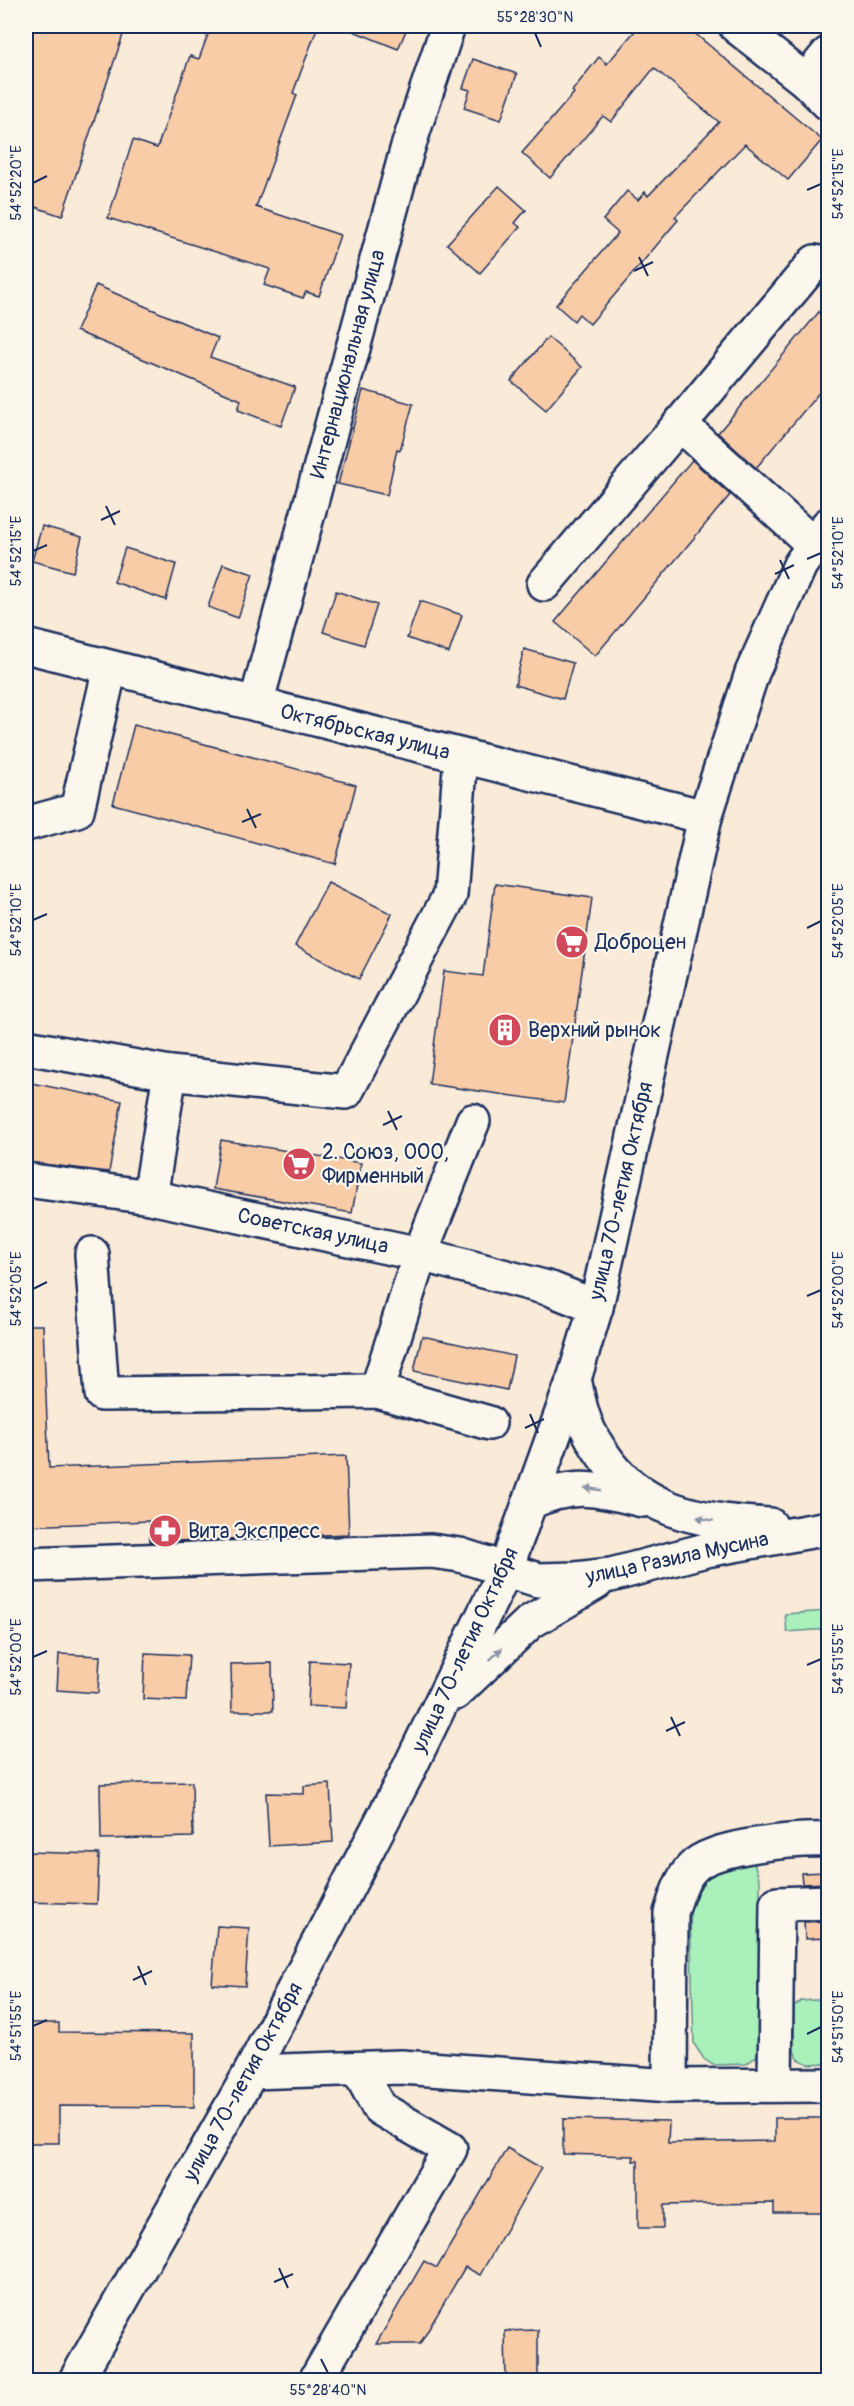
<svg xmlns="http://www.w3.org/2000/svg" width="854" height="2406" viewBox="0 0 854 2406" font-family="Pangolin,sans-serif">
<style>
.green{fill:#aaf0bb;stroke:#62908c;stroke-width:1.5}
.building{fill:#f9cca8;stroke:#1b2f5e;stroke-width:1.5}
.lines{fill:none;stroke-linecap:round;stroke-linejoin:round}
.minor-casing{stroke:#1b2f5e;stroke-width:38}
.major-casing{stroke:#1b2f5e;stroke-width:38}
.minor{stroke:#fbf7ec;stroke-width:33}
.major{stroke:#fbf7ec;stroke-width:33}
.oneway{fill:#8b93a5}
.ticks{fill:none;stroke:#1b2f5e;stroke-width:2}
.labels{text-anchor:middle;dominant-baseline:central;stroke-width:4.5;stroke-linejoin:round;paint-order:stroke}
.street-label{font-size:21px;fill:#1b2f5e;stroke:#fbf7ec}
.poi-label{font-size:21px;fill:#1b2f5e;stroke:#fbf7ec;text-anchor:start}
.neatline{fill:none;stroke:#1b2f5e;stroke-width:2}
.ticks-label{font-size:15px;text-anchor:middle;fill:#1b2f5e}
</style>
<rect width="100%" height="100%" fill="#faead8"/>
<filter id="ink" filterUnits="userSpaceOnUse"><feTurbulence type="fractalNoise" baseFrequency=".0167" numOctaves="2"/><feDisplacementMap in="SourceGraphic" scale="12" xChannelSelector="R" yChannelSelector="G"/><feConvolveMatrix kernelMatrix="1 2 1 2 8 2 1 2 1" color-interpolation-filters="sRGB"/></filter>
<g filter="url(#ink)">
<g class="green">
<polygon points="828,1611 828,1629 787,1632 785,1614"/>
<polygon points="753,1860 760,1881 760,2043 756,2057 746,2064 713,2065 704,2059 694,2044 690,1913 697,1891 708,1873"/>
<polygon points="828,1999 828,2063 808,2064 798,2059 794,2051 794,2007 801,2001"/>
</g>
<g class="building">
<polygon points="26,26 126,26 62,216 26,204"/>
<polygon points="211,26 318,26 293,93 297,95 256,207 340,235 319,296 306,292 303,298 264,285 270,269 108,218 133,140 157,148 190,56 199,59"/>
<polygon points="341,26 408,26 398,49"/>
<polygon points="639,26 686,26 822,140 788,180 745,144 675,217 678,220 590,324 579,314 574,321 556,305 618,233 603,220 627,191 638,200 645,192 648,196 719,122 654,68 611,122 603,116 550,178 522,153 574,93 572,91 599,57 607,64"/>
<polygon points="473,59 517,74 501,120 464,108 470,90 463,88"/>
<polygon points="499,186 526,210 515,223 520,227 480,273 447,244"/>
<polygon points="96,285 218,338 210,357 295,387 281,426 238,410 241,400 76,331"/>
<polygon points="828,301 828,382 756,468 718,433"/>
<polygon points="548,337 582,367 546,410 511,381"/>
<polygon points="363,390 413,404 400,450 397,449 387,495 338,484"/>
<polygon points="692,460 730,495 595,656 555,622"/>
<polygon points="42,526 82,537 73,572 32,561"/>
<polygon points="125,548 176,564 166,600 114,582"/>
<polygon points="223,564 253,574 238,618 208,607"/>
<polygon points="336,591 377,605 364,645 323,632"/>
<polygon points="420,601 462,615 449,653 407,638"/>
<polygon points="524,649 573,663 563,699 515,685"/>
<polygon points="134,725 356,785 335,864 113,804"/>
<polygon points="328,882 392,914 359,979 295,946"/>
<polygon points="495,884 592,898 564,1103 429,1084 444,971 483,976"/>
<polygon points="26,1082 122,1101 109,1172 26,1162"/>
<polygon points="221,1140 361,1163 352,1213 213,1189"/>
<polygon points="26,1325 43,1325 49,1468 346,1456 349,1534 150,1542 149,1521 26,1526"/>
<polygon points="422,1336 514,1356 507,1390 414,1371"/>
<polygon points="145,1653 189,1655 186,1701 143,1699"/>
<polygon points="59,1654 100,1656 98,1693 57,1690"/>
<polygon points="310,1661 349,1663 346,1708 308,1706"/>
<polygon points="272,1663 273,1711 232,1711 231,1664"/>
<polygon points="192,1782 193,1837 101,1839 100,1784"/>
<polygon points="330,1784 333,1842 269,1846 266,1793 304,1794 304,1786"/>
<polygon points="26,1852 99,1854 97,1904 26,1902"/>
<polygon points="828,1872 828,1883 802,1884 801,1873"/>
<polygon points="828,1921 828,1938 805,1939 804,1922"/>
<polygon points="217,1926 249,1928 245,1986 212,1984"/>
<polygon points="26,2023 59,2023 59,2032 194,2033 194,2107 59,2106 59,2143 26,2143"/>
<polygon points="775,2118 828,2118 828,2213 774,2213 774,2203 663,2205 663,2228 638,2228 638,2161 633,2161 634,2156 563,2154 563,2119 669,2121 668,2143 775,2141"/>
<polygon points="507,2148 541,2168 480,2275 465,2267 420,2344 376,2344 424,2261 437,2268"/>
<polygon points="538,2330 538,2380 506,2380 505,2331"/>
</g>
<g class="lines">
<defs>
<g id="minor">
<polyline points="736,26 806,81"/>
<polyline points="828,54 806,81 828,103"/>
<polyline points="814,545 680,424 815,262"/>
<polyline points="544,584 680,424"/>
<polyline points="26,646 705,817"/>
<polyline points="256,704 407,150 448,26"/>
<polyline points="26,824 77,810 110,668"/>
<polyline points="26,1047 170,1073 150,1197"/>
<polyline points="170,1073 346,1092 450,895 461,756"/>
<polyline points="26,1180 150,1197 420,1254 551,1289 596,1307"/>
<polyline points="92,1254 102,1394 377,1391 489,1423"/>
<polyline points="377,1391 420,1254 473,1121"/>
<polyline points="251,2072 401,2067 670,2086 828,2085"/>
<polyline points="775,2085 777,1904 828,1902"/>
<path d="M670,2086L671,1913C676,1897 681,1879 693,1867C714,1845 798,1839 828,1840"/>
<polyline points="316,2380 450,2149 379,2108 358,2069"/>
</g>
<g id="major">
<path d="M574,1379C577,1392 579,1406 584,1419C589,1435 599,1450 609,1463C650,1516 708,1521 770,1525"/>
<path d="M530,1502C577,1482 595,1489 643,1500"/>
<polyline points="26,1565 431,1551 460,1555 538,1580 576,1579 611,1575 706,1550 828,1528"/>
<polyline points="455,1693 530,1622 597,1582"/>
<polyline points="76,2380 251,2072 406,1775 505,1571 574,1379 596,1307 705,817 752,673 800,565 828,525"/>
</g>
</defs>
<use href="#minor" class="minor-casing"/>
<use href="#major" class="major-casing"/>
<use href="#minor" class="minor"/>
<use href="#major" class="major"/>
</g>
<defs><path id="oneway-solid" d="M-6-.8H1V-3.2L6.5 0L1 3.2V.8H-6Z" transform="scale(1.5)"/></defs>
<g class="oneway">
<use href="#oneway-solid" transform="translate(593 1489) rotate(-172)"/>
<use href="#oneway-solid" transform="translate(705 1519) rotate(-168)"/>
<use href="#oneway-solid" transform="translate(496 1654) rotate(-44)"/>
</g>
</g>
<path class="ticks" d="M535,33L541,47M33,183L47,176M807,190L821,184M639,257L648,276M634,271L653,262M106,506L115,525M101,520L120,511M33,551L47,545M807,559L821,553M780,560L789,579M775,574L794,565M247,809L256,828M242,822L261,814M33,920L47,914M807,928L821,921M388,1111L397,1130M383,1125L402,1116M33,1289L47,1282M807,1296L821,1290M530,1414L538,1433M525,1428L544,1419M33,1657L47,1651M807,1665L821,1659M671,1717L680,1736M666,1731L685,1722M138,1966L146,1985M133,1980L152,1971M33,2026L47,2020M807,2034L821,2027M279,2268L288,2288M274,2282L293,2274M321,2359L328,2373"/>
<defs>
<symbol id="supermarket-disc" viewBox="-11 -11 22 22"><circle r="9.5" fill="#d1495b" stroke="#fbf7ec"/><path d="M-6-5.5h2.5l.6 2H6L4.5 2H-2.5L-4.4-4H-6ZM-1.5 3.2a1.3 1.3 0 1 0 .1 0ZM3 3.2a1.3 1.3 0 1 0 .1 0Z" fill="#fff"/></symbol>
<symbol id="building-disc" viewBox="-11 -11 22 22"><circle r="9.5" fill="#d1495b" stroke="#fbf7ec"/><path d="M-4-6H4V6H1V3H-1V6H-4ZM-2.5-4.3h1.7v1.8h-1.7ZM.8-4.3h1.7v1.8H.8ZM-2.5-1h1.7V.8h-1.7ZM.8-1h1.7V.8H.8Z" fill="#fff"/></symbol>
<symbol id="pharmacy-disc" viewBox="-11 -11 22 22"><circle r="9.5" fill="#d1495b" stroke="#fbf7ec"/><path d="M-2-6h4v4h4v4h-4v4h-4v-4h-4v-4h4Z" fill="#fff"/></symbol>
</defs>
<g fill-rule="evenodd">
<use href="#supermarket-disc" x="553" y="923" width="38" height="38"/>
<use href="#building-disc" x="486" y="1011" width="38" height="38"/>
<use href="#supermarket-disc" x="280" y="1145" width="38" height="38"/>
<use href="#pharmacy-disc" x="146" y="1512" width="38" height="38"/>
</g>
<g class="labels">
<g class="street-label">
<text transform="translate(348 364) rotate(-75)">Интернациональная улица</text>
<text transform="translate(365 732) rotate(14)">Октябрьская улица</text>
<text transform="translate(621 1191) rotate(-77)">улица 70-летия Октября</text>
<text transform="translate(313 1231) rotate(12)">Советская улица</text>
<text transform="translate(677 1558) rotate(-12)">улица Разила Мусина</text>
<text transform="translate(465 1650) rotate(-65)">улица 70-летия Октября</text>
<text transform="translate(243 2082) rotate(-61)">улица 70-летия Октября</text>
</g>
<g class="poi-label">
<text x="595" y="942">Доброцен</text>
<text x="528" y="1030">Верхний рынок</text>
<text x="322" y="1152">2. Союз, ООО,<tspan x="322" dy="24">Фирменный</tspan></text>
<text x="188" y="1531">Вита Экспресс</text>
</g>
</g>
<rect width="854" height="2406" fill="none" stroke="#fbf7ec" stroke-width="66"/>
<rect x="33" y="33" width="788" height="2340" class="neatline"/>
<g class="ticks-label">
<text x="535" y="22">55°28'30"N</text>
<text transform="translate(16 183) rotate(-90)" y="5">54°52'20"E</text>
<text transform="translate(838 184) rotate(-90)" y="5">54°52'15"E</text>
<text transform="translate(16 551) rotate(-90)" y="5">54°52'15"E</text>
<text transform="translate(838 553) rotate(-90)" y="5">54°52'10"E</text>
<text transform="translate(16 920) rotate(-90)" y="5">54°52'10"E</text>
<text transform="translate(838 921) rotate(-90)" y="5">54°52'05"E</text>
<text transform="translate(16 1289) rotate(-90)" y="5">54°52'05"E</text>
<text transform="translate(838 1290) rotate(-90)" y="5">54°52'00"E</text>
<text transform="translate(16 1657) rotate(-90)" y="5">54°52'00"E</text>
<text transform="translate(838 1659) rotate(-90)" y="5">54°51'55"E</text>
<text transform="translate(16 2026) rotate(-90)" y="5">54°51'55"E</text>
<text transform="translate(838 2027) rotate(-90)" y="5">54°51'50"E</text>
<text x="328" y="2395">55°28'40"N</text>
</g>
</svg>
